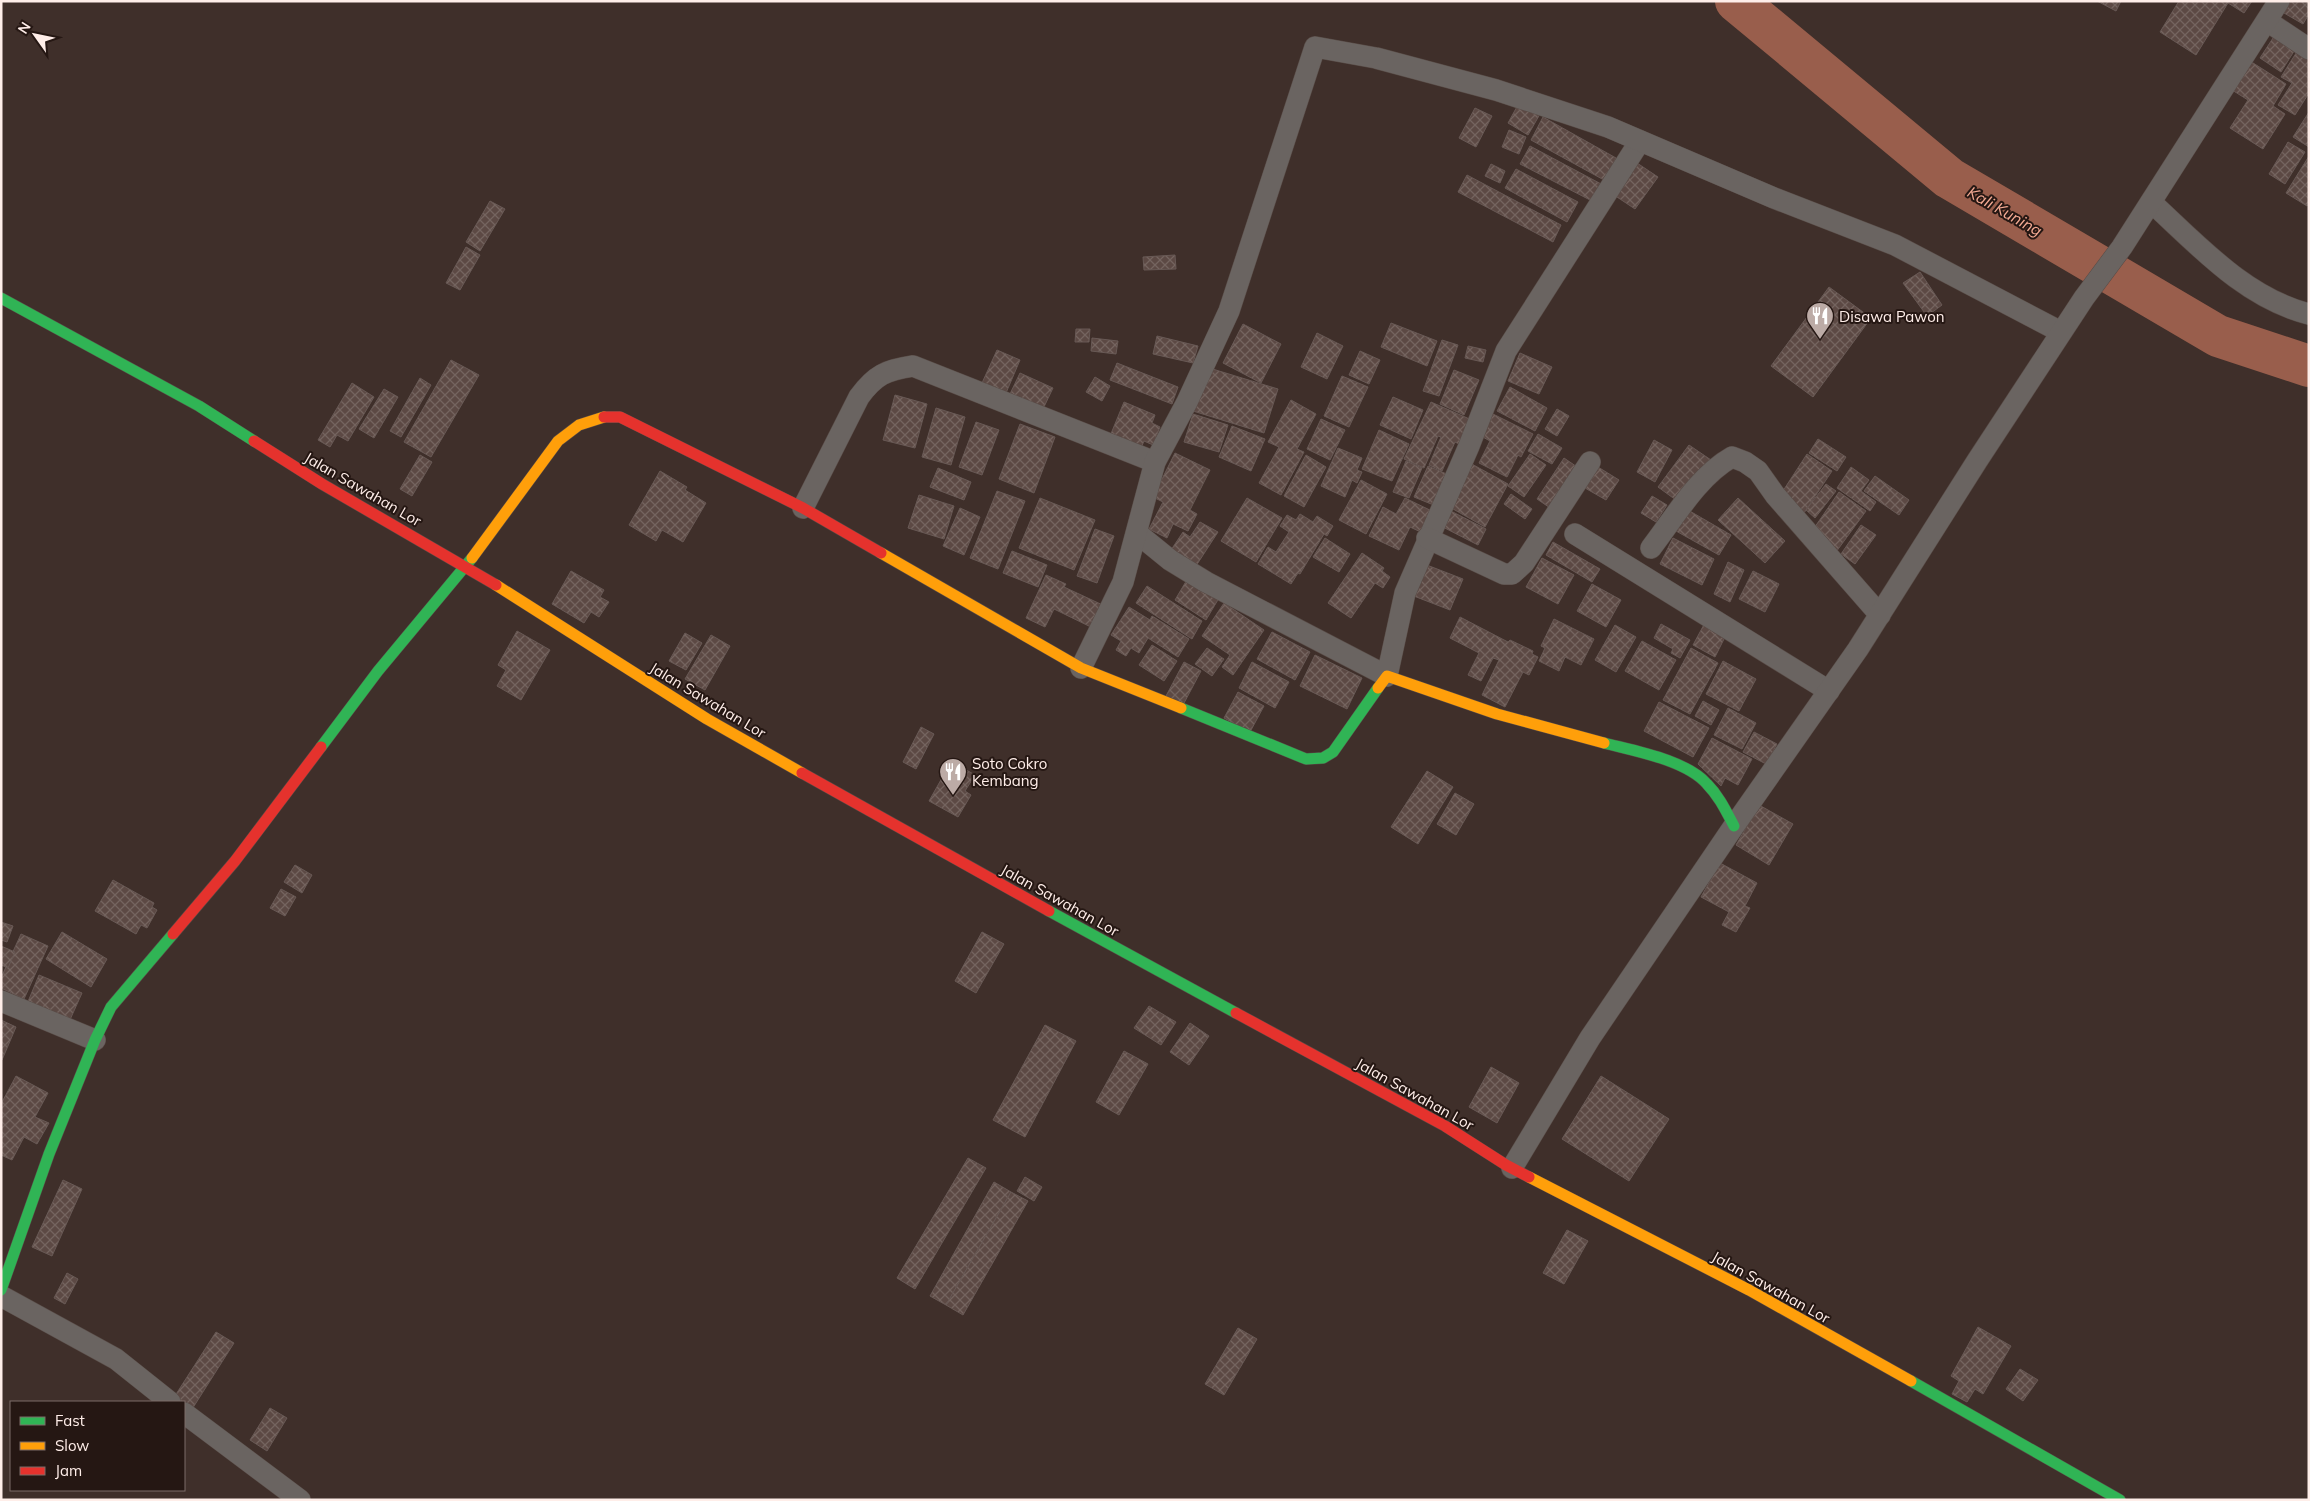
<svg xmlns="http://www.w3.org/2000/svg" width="2310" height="1501" viewBox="0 0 2310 1501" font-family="Mulish,sans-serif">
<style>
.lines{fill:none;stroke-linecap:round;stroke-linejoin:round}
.river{stroke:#995e4c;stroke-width:42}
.building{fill:url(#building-cross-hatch);stroke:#685955}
.street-casing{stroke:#584b46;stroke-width:22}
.fast-casing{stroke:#584b46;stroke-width:12}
.slow-casing{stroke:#584b46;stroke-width:12}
.jam-casing{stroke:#584b46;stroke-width:12}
.street{stroke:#6a6461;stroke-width:21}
.fast{stroke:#30b455;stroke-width:11}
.slow{stroke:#ff9f0a;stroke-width:11}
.jam{stroke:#e5322d;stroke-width:11}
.labels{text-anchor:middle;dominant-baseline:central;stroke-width:4;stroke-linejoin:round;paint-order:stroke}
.poi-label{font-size:15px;fill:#ffeee9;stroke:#251713;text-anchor:start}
.street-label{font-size:15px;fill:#ffeee9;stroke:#251713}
.water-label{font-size:16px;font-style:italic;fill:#f5ab94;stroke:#251713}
</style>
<defs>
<pattern id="building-cross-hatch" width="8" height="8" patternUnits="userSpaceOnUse" patternTransform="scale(1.25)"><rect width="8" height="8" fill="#5c4944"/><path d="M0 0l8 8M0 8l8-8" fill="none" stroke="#74645f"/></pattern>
</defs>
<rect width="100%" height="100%" fill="#3f2f2a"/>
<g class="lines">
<polyline class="river" points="1736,1 1949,178 2218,336 2309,366"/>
</g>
<g class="building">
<polygon points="2097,1 2121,1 2116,11"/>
<polygon points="2179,1 2252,1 2244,13 2228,3 2196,55 2160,32"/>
<polygon points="2291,1 2309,1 2309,14 2303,24 2284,13"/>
<polygon points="2275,35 2296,48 2281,72 2260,58"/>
<polygon points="2298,50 2309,57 2309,93 2295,115 2278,105 2292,83 2281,77"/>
<polygon points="2250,61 2286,84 2273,106 2285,114 2263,149 2230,128 2248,100 2232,90"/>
<polygon points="1519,103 1540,114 1528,135 1508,123"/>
<polygon points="1475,108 1492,116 1476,147 1459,138"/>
<polygon points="2309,112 2309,147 2293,137"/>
<polygon points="1543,117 1616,158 1604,180 1531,140"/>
<polygon points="1509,130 1526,137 1519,154 1502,147"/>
<polygon points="2288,142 2305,152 2285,184 2269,174"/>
<polygon points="1530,146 1603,185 1594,202 1520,164"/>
<polygon points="2309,156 2309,203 2307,206 2286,193"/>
<polygon points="1637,163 1658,177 1635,209 1614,195"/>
<polygon points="1491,164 1505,171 1500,183 1485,176"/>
<polygon points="1516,169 1578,202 1567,222 1505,188"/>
<polygon points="1467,175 1561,225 1553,242 1458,192"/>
<polygon points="490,201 505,209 480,251 466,242"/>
<polygon points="466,247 480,255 460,290 446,283"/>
<polygon points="1175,255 1176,269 1144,270 1143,257"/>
<polygon points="1920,272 1942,305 1927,316 1903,283"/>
<polygon points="1829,287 1871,318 1813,397 1771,366"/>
<polygon points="1391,323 1437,341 1427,366 1381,347"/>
<polygon points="1243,324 1281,344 1261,383 1223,363"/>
<polygon points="1076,329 1090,329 1089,342 1075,342"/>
<polygon points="1317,333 1343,346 1327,379 1301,367"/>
<polygon points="1157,336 1198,346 1193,363 1153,354"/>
<polygon points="1092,338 1118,341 1116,354 1091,351"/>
<polygon points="1442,340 1458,345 1439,396 1423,391"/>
<polygon points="1468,346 1486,350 1483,362 1465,358"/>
<polygon points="997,350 1020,360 1006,393 982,383"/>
<polygon points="1360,351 1380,360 1369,384 1349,375"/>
<polygon points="1520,353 1552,367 1539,394 1508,381"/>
<polygon points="451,360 479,375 431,457 404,442"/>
<polygon points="1117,363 1178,387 1172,404 1110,380"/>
<polygon points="1206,367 1278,389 1264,433 1193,411"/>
<polygon points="1454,370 1479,380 1464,415 1440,404"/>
<polygon points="1020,373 1053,388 1042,411 1009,396"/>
<polygon points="1342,376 1368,387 1349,427 1324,416"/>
<polygon points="1095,377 1110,386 1102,401 1086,392"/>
<polygon points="420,378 431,385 401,437 390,431"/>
<polygon points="352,383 374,397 348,441 337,435 330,447 318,440"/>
<polygon points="1510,387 1547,408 1535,431 1497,411"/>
<polygon points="384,389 398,397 374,438 359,429"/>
<polygon points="895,395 927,404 915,448 883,440"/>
<polygon points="1393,397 1423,410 1411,439 1380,425"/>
<polygon points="1291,400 1316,414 1297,449 1304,452 1281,495 1259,483 1279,447 1268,442"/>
<polygon points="1124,402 1155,415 1152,423 1160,427 1153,445 1144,441 1139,453 1108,441"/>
<polygon points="1431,402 1474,421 1463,446 1455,442 1442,471 1429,465 1441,437 1438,436 1424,468 1404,459"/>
<polygon points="936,408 965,417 951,465 922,457"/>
<polygon points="1557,409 1569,416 1557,436 1545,429"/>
<polygon points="1193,414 1228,425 1219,452 1184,442"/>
<polygon points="1493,414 1533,434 1521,457 1518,455 1507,477 1479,463 1490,441 1481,436"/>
<polygon points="1321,419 1345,430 1330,460 1307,449"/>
<polygon points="976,422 999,430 982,475 959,467"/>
<polygon points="1020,424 1055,437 1034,493 999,479"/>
<polygon points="1232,426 1265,439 1251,471 1219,457"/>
<polygon points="1379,430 1409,444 1392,481 1362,469"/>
<polygon points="1538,434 1562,448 1552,464 1528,451"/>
<polygon points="1818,439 1846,457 1837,471 1809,453"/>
<polygon points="1654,440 1672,450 1655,482 1637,472"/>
<polygon points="1689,445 1711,460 1680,503 1658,487"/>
<polygon points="1338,448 1362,458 1357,470 1362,472 1357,483 1352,480 1345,497 1321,486"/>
<polygon points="1175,453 1210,470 1190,510 1197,514 1188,531 1173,524 1167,538 1149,529 1163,502 1153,497"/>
<polygon points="1530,454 1546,465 1524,497 1508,486"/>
<polygon points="1807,454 1832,471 1804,513 1779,497"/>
<polygon points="420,455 432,462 412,496 400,489"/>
<polygon points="1306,455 1326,467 1304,507 1284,496"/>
<polygon points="1564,458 1583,471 1556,512 1537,499"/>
<polygon points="1406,461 1422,468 1409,498 1393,492"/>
<polygon points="1470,463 1508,484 1485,527 1446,505"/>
<polygon points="1428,466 1449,475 1436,506 1414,497"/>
<polygon points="1598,467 1619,480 1606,500 1585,488"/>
<polygon points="1851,467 1869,480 1861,491 1876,502 1870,511 1837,488"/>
<polygon points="938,468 971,482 964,500 930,487"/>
<polygon points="660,471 687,487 685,490 706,503 683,542 662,530 656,541 629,525"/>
<polygon points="1875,476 1909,500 1899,515 1864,491"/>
<polygon points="1361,480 1387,494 1366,534 1339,520"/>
<polygon points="1826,484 1836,491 1815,518 1806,510"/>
<polygon points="997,491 1025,501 998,569 970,558"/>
<polygon points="1839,492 1866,511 1836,552 1810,534"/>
<polygon points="1511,494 1532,509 1525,519 1504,504"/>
<polygon points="919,495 954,506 944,539 908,528"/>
<polygon points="1652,496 1667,505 1656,522 1641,513"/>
<polygon points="1040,498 1095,520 1074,570 1019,548"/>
<polygon points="1247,498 1282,518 1256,562 1221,541"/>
<polygon points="1405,498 1436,513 1425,534 1410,527 1399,550 1369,536 1383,507 1396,514"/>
<polygon points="1738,498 1785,541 1765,563 1718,520"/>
<polygon points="960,508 980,517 964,555 943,546"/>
<polygon points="1445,508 1486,529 1478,545 1437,524"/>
<polygon points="1688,510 1731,535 1719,555 1676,531"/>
<polygon points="1300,514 1313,522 1317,516 1333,526 1327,536 1324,534 1300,574 1298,573 1291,584 1258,564 1268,547 1276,552 1289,532 1280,526 1287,515 1296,520"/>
<polygon points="1200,522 1218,532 1194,569 1169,553 1183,532 1190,537"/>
<polygon points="1861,525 1876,535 1855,564 1841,554"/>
<polygon points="1095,529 1114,536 1097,583 1077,576"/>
<polygon points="1325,538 1350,554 1339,572 1313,557"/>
<polygon points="1673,538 1714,559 1702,585 1660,564"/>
<polygon points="1553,542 1600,569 1592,582 1546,555"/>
<polygon points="1012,551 1047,565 1038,587 1003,573"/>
<polygon points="1362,553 1384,568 1382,571 1390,577 1383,588 1375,583 1351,618 1328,603"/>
<polygon points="1542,558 1574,575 1558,604 1526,587"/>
<polygon points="1419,562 1463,579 1450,610 1406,593"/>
<polygon points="1728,562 1744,570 1730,602 1714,594"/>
<polygon points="571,571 604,590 600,597 609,602 599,617 591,612 584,623 552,604"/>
<polygon points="1753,571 1779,584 1765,612 1739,599"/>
<polygon points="1046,575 1066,584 1064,587 1107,607 1097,630 1054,609 1045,627 1026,618"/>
<polygon points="1188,578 1219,598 1206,620 1175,600"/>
<polygon points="1592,584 1621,600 1606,627 1577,611"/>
<polygon points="1147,586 1202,621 1192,639 1136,603"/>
<polygon points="1224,603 1264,630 1233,675 1222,667 1230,655 1202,636"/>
<polygon points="1129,607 1150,620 1152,616 1189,639 1178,657 1148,638 1139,653 1131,648 1126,656 1116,650 1121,641 1111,635"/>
<polygon points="1460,617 1508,642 1510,640 1533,651 1532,654 1538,657 1529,675 1523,672 1505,707 1482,695 1499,660 1493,658 1481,681 1468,675 1479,653 1450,638"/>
<polygon points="1554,619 1594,639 1581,665 1565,657 1559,671 1539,661 1545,648 1541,646"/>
<polygon points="1707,619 1728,631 1715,657 1693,645"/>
<polygon points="1661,624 1690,640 1680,658 1671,653 1673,649 1654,638"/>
<polygon points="1615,625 1636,637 1616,672 1595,660"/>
<polygon points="517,631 550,650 521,700 497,686 506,670 498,665"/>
<polygon points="1272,632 1310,652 1295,680 1257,659"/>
<polygon points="685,633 702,643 686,670 669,661"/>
<polygon points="711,635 730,646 705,690 685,679"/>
<polygon points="1642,641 1676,660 1659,690 1625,671"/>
<polygon points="1152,645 1177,661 1164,681 1139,665"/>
<polygon points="1207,648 1224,659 1212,676 1195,664"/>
<polygon points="1691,648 1718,663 1690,714 1663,700"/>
<polygon points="1315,655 1362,678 1347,709 1300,686"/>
<polygon points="1723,661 1756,679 1739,711 1706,694"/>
<polygon points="1184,662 1201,671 1183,705 1166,696"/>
<polygon points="1252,662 1289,682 1275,708 1239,688"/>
<polygon points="1238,692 1264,706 1250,732 1224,718"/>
<polygon points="1703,701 1719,710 1711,725 1695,716"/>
<polygon points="1659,702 1709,728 1693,757 1644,731"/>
<polygon points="1728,708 1756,723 1742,749 1714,735"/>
<polygon points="921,727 934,734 916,769 903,762"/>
<polygon points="1754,732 1777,744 1766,764 1743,752"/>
<polygon points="1712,738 1752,759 1738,785 1725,778 1721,786 1698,764"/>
<polygon points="956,764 975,775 965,791 971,795 958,817 929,801 942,778 946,780"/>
<polygon points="1427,771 1453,787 1418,844 1391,827"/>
<polygon points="1455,793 1474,804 1456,835 1437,824"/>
<polygon points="1759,805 1793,824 1769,865 1736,845"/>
<polygon points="1720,863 1757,883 1745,906 1750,908 1736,932 1722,925 1729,912 1701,897"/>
<polygon points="295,865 312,875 302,893 284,882"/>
<polygon points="113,880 154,903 152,907 157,910 147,928 141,925 136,934 95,911"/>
<polygon points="281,889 296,897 285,916 270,908"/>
<polygon points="1,922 13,926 7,942 1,940"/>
<polygon points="62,932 107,959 91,987 46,959"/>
<polygon points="982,932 1004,944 976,993 955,981"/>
<polygon points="21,934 48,946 24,999 1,988 1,978"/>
<polygon points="1,946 15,952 8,968 1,965"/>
<polygon points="39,975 82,993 69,1022 27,1004"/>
<polygon points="1149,1006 1176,1022 1161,1045 1134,1028"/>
<polygon points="1,1020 16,1027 2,1060 1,1060"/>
<polygon points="1190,1023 1209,1036 1189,1065 1170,1052"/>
<polygon points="1045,1025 1076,1041 1025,1137 993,1120"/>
<polygon points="1124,1051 1148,1064 1119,1115 1096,1102"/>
<polygon points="1491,1067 1519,1083 1497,1123 1469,1107"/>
<polygon points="16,1076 48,1093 35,1117 49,1123 37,1144 24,1137 12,1160 1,1155 1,1104"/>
<polygon points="1601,1076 1669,1119 1629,1181 1562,1139"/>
<polygon points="968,1158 986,1168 915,1289 897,1278"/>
<polygon points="1025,1177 1042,1187 1034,1201 1017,1191"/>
<polygon points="63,1180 82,1189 52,1256 32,1247"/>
<polygon points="994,1182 1011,1192 946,1305 930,1296"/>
<polygon points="1011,1192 1028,1201 963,1315 946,1305"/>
<polygon points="1567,1230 1588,1241 1564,1284 1543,1273"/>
<polygon points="67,1273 78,1279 65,1304 54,1298"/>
<polygon points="1978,1327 2011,1346 1983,1394 1975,1389 1967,1402 1952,1394 1959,1381 1951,1376"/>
<polygon points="1238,1328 1257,1339 1224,1395 1205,1384"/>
<polygon points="216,1332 234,1343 189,1414 184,1411 184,1402 171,1402"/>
<polygon points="2020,1369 2038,1380 2023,1401 2006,1389"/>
<polygon points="270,1408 287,1418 267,1451 250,1440"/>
</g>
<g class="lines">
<defs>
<g id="street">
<polyline points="2267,21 2309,49"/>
<path d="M2151,202C2198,245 2245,298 2309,314"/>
<path d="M803,508L859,397C875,375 886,370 913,366L1155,462"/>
<polyline points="1138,534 1170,560 1206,582 1387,676 1405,593 1469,446 1506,351 1640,141"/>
<polyline points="1575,534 1829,691"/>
<polyline points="1427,538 1504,574 1512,574 1524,563 1590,462"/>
<path d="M1651,548C1675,517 1697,477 1732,457L1745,462L1758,471L1775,495L1880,615"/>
<polyline points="1081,668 1123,582 1155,462 1187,402 1229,311 1315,47 1376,58 1496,90 1608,127 1774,198 1895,245 2061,332"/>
<polyline points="1,1001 95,1040"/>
<polyline points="1512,1168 1590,1038 1734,826 1858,649 1977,461 2084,298 2122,247 2279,1"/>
<polyline points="1,1296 116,1359 170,1402"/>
<polyline points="184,1413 300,1500"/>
</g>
<g id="fast">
<polyline points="1,298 199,406 254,441"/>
<polyline points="1181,708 1306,759 1323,758 1333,752 1378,688"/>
<path d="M1604,743C1635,751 1686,760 1707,784C1719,796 1726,811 1734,826"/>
<polyline points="321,747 378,671 472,558"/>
<polyline points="1049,911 1236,1013"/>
<polyline points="1,1290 49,1154 95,1040 111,1007 173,934"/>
<polyline points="1911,1381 2120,1500"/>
</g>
<g id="slow">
<polyline points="881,553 1081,668 1181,708"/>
<polyline points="472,558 558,441 579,425 604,417"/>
<polyline points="496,585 707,719 802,773"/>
<polyline points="1378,688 1387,676 1497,714 1604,743"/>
<polyline points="1529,1177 1749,1290 1911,1381"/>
</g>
<g id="jam">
<polyline points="604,417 620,417 803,508 881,553"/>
<polyline points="254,441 322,484 496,585"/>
<polyline points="802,773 1049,911"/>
<polyline points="173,934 235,861 321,747"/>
<polyline points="1236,1013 1445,1126 1506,1165 1529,1177"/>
</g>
</defs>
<use href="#street" class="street-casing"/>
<use href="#fast" class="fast-casing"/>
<use href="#slow" class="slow-casing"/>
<use href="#jam" class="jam-casing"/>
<use href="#street" class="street"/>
<use href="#fast" class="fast"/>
<use href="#slow" class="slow"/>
<use href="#jam" class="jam"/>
</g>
<defs>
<symbol id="restaurant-pin" viewBox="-11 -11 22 30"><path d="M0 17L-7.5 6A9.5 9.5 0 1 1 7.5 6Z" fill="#bcaba6" stroke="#251713"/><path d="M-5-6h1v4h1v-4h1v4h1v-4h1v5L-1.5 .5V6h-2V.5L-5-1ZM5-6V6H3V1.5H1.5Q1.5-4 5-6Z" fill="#fff"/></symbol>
</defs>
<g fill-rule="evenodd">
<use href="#restaurant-pin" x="1804" y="300" width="32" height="43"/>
<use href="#restaurant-pin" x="937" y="756" width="32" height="43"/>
</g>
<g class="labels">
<g class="poi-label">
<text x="1839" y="316">Disawa Pawon</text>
<text x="972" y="763">Soto Cokro<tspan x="972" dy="17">Kembang</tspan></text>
</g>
<g class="street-label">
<text transform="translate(363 489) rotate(30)">Jalan Sawahan Lor</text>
<text transform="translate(708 700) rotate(31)">Jalan Sawahan Lor</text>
<text transform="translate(1060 900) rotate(29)">Jalan Sawahan Lor</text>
<text transform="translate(1415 1094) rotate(29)">Jalan Sawahan Lor</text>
<text transform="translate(1771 1287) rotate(29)">Jalan Sawahan Lor</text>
</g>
<g class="water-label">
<text transform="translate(2005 211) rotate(30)">Kali Kuning</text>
</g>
</g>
<rect width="2310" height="1501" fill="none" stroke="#ffeee9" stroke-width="5"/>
<rect x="10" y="1401" width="175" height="90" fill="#251713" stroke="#7c6d69"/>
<rect x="20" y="1417" width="25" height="8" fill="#30b455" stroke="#7c6d69"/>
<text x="55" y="1426" font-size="15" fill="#ffeee9">Fast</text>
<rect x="20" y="1442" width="25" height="8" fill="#ff9f0a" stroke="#7c6d69"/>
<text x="55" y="1451" font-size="15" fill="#ffeee9">Slow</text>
<rect x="20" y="1467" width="25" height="8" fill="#e5322d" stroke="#7c6d69"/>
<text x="55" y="1476" font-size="15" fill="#ffeee9">Jam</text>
<g transform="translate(35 35) rotate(303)" stroke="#251713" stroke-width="4" paint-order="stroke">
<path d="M0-4L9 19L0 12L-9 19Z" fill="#ffeee9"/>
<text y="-8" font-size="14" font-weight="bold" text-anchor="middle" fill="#ffeee9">N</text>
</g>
</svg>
